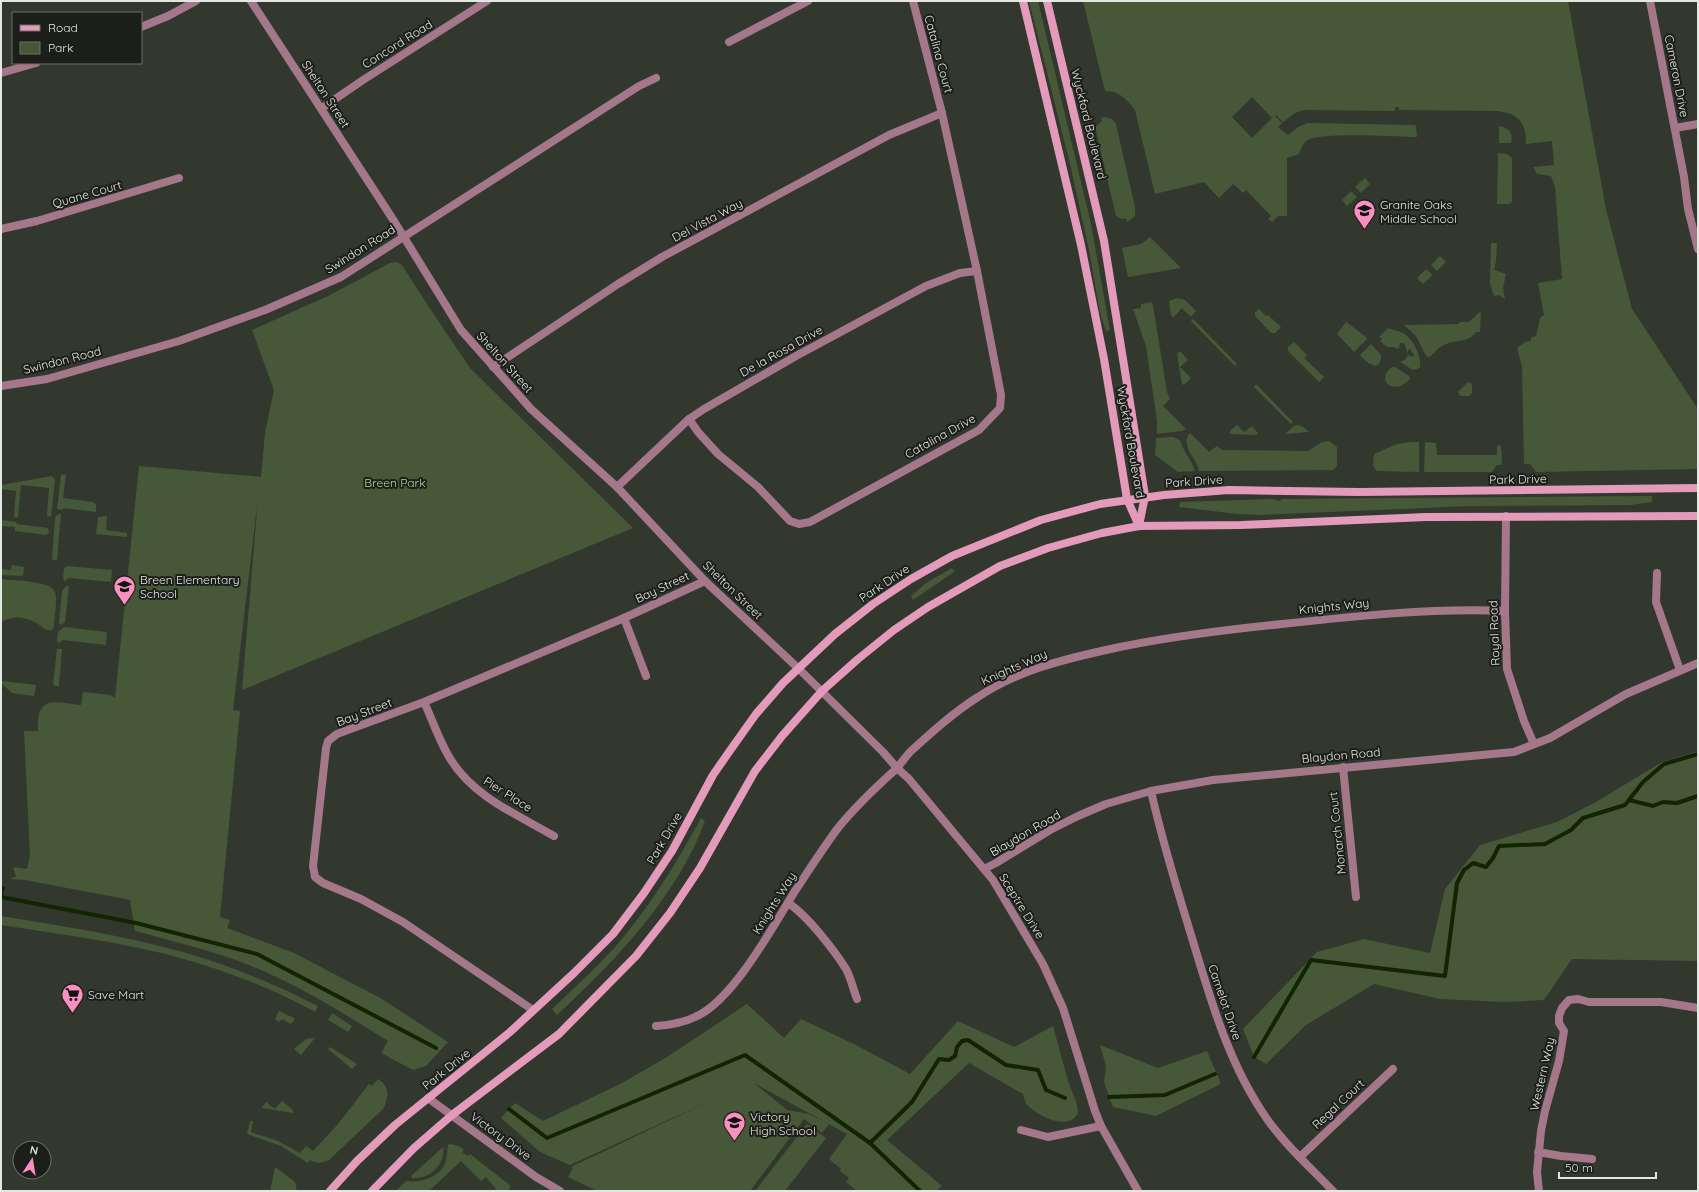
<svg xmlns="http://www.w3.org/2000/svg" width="1699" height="1192" viewBox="0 0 1699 1192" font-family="Quicksand,sans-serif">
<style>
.green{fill:#465838;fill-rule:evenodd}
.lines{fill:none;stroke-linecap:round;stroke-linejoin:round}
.stream{stroke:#122400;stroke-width:4}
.street{stroke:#a5778b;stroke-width:8}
.secondary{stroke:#e49abb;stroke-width:8}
.labels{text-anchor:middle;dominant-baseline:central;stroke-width:4;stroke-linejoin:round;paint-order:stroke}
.street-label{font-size:12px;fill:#e4e7e1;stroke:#1c1e1a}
.poi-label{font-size:12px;fill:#e4e7e1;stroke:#1c1e1a;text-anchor:start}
.park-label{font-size:12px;fill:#b2dc8f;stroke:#1c1e1a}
</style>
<rect width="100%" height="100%" fill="#32382e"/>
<g class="green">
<polygon points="1029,1 1038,1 1091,224 1110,330 1106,331 1100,313 1089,250 1070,164"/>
<path d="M1083,1H1568L1606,209L1632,309L1698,409V469L1536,472L1530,464H1524L1522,367L1517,348L1525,342L1531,341V338L1536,336L1540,318L1544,315L1538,283L1562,279L1555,187L1551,176L1537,174L1533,167L1554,165L1552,141L1526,144C1526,131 1524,120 1511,114C1507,113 1502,112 1499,111L1399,110V107H1395V111L1304,110L1295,113L1283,122L1276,115L1275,116L1282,123L1278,127L1288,135L1300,126L1308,123L1414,125L1416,126L1417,137C1397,137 1319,131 1306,141C1303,144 1301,149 1299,154L1287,158V216H1278L1272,222L1268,219L1271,216L1246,190L1243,193L1233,184L1219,198L1204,182L1155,194L1135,110C1127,100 1119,90 1105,91ZM1252,97L1272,118L1252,138L1232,117Z"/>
<polygon points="1104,117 1112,119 1116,124 1135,207 1135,216 1127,222 1126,218 1122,219 1116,216 1095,127 1102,121 1101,118"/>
<path d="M1499,126C1509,127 1514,134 1511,143H1499Z"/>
<polygon points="1497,153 1507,154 1512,158 1512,202 1509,204 1497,204 1498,158"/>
<polygon points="1365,178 1370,184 1361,193 1355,187"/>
<polygon points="1351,191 1357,197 1347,206 1342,200"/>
<polygon points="1150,237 1181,268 1128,277 1122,248 1141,244"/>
<polygon points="1491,243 1497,243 1496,260 1494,270 1506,274 1503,288 1505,299 1499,295 1494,296 1490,284"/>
<polygon points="1440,256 1446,262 1437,271 1431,265"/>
<path d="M397,262L402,265L429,307L470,368L633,528L242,690L258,498L233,710L240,711L220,917L230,920L227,928L294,953L382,999L448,1042L426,1066L413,1070L381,1053L388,1041C335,1008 281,974 221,955C193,946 164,939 135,931L130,900L25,880L9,879L16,877L13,867L27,869L30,855L24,731H38C36,694 54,702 81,705L83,692L111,695L115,698L139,466L261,477L265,433L274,390L252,330L328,296L390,263Z"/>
<polygon points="1426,269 1433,275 1423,284 1417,278"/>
<polygon points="1177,298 1185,300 1196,311 1191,317 1182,308 1173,318 1171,315 1169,301"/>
<polygon points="1151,302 1153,305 1167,392 1170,399 1163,406 1186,429 1182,431 1157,434 1157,421 1146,346 1133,309 1141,308 1141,304"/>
<polygon points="1259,309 1266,316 1268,315 1281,327 1275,333 1271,333 1255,316 1255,312"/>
<path d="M1481,311L1480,332H1476C1467,344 1455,339 1444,345C1438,347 1434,354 1429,357L1426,356L1416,336L1404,325L1459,324V322H1469Z"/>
<polygon points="1193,319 1237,364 1235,366 1191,321"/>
<polygon points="1346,322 1365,336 1367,339 1354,352 1337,334"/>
<path d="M1388,328C1393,330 1399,331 1403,333C1413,338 1422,357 1420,367L1417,369L1413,370L1400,362L1405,360L1408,355L1413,357L1414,355L1410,349L1408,350V354L1404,343H1399L1400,345L1398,349L1393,347H1387L1380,341L1382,339L1379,337Z"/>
<polygon points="1294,342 1307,355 1304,358 1324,377 1319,382 1288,351 1288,347"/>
<path d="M1371,344L1381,355C1381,375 1366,362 1360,355Z"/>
<polygon points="1180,351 1188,360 1180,367 1191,378 1184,385 1182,384 1177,354"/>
<path d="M1392,367H1395L1409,376L1410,379C1393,397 1375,380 1392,367Z"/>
<polygon points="1468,382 1472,384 1472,393 1469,396 1460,396 1458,392"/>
<polygon points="1256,384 1293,422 1291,424 1254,387"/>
<polygon points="1237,425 1244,432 1252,426 1258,433 1256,435 1230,434 1230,431"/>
<polygon points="1298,425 1303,427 1309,432 1285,434 1294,426"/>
<path d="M1190,433L1209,452L1217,446L1222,450L1308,451L1322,442L1329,441L1337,447V466L1333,470L1199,471C1197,459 1179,445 1190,433Z"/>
<path d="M1173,437L1180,440C1183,452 1192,460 1195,471L1178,472L1155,455L1156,438Z"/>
<polygon points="1411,442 1419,442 1419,472 1377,471 1373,466 1374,454 1397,444"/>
<polygon points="1425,442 1436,443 1437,455 1497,455 1497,446 1501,445 1502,465 1497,465 1492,472 1424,472"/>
<polygon points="66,474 63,498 93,502 96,504 96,512 63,508 62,510 57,509 61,475"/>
<polygon points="52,476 55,480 51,517 47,516 49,488 21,485 18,517 14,517 16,491 1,489 1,485"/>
<polygon points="1652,496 1652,502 1630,505 1471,506 1261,515 1237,514 1179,507 1180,502 1273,499 1279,501 1282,499"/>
<polygon points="61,514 57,560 53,560 52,558 55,518 57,515"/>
<polygon points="107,516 106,530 127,533 127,537 96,534 98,517"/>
<polygon points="1,520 16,522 17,524 48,528 49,533 46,535 15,531 15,527 1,526"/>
<polygon points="12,565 24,567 23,576 1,575 1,569 11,570"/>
<polygon points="67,566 112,570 111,582 69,578 65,581 63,578 64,568"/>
<polygon points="952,568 954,572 913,600 911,596 926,583"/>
<path d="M1,579C13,581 50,580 55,592C58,599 54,619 54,627L52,630H46C32,618 18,613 1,622Z"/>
<polygon points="66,586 69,586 65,622 61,625 59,623 62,591"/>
<polygon points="64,627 107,632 106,645 63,640 59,643 57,640 58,632"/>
<polygon points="57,649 62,649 59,686 55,686 53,684"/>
<polygon points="2,681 36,685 34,696 12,693 2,684"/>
<polygon points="1698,751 1698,961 1572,959 1544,1000 1505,1002 1440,999 1374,984 1306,1025 1266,1064 1254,1057 1243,1029 1317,952 1364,939 1430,953 1445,889 1480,845 1557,822 1596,802 1662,762"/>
<path d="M701,818L705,821C677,897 615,961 557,1015L552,1009C573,989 595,969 615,947C649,908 676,864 701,818Z"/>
<path d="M1,916C74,928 148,939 218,963C252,975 285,989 318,1006L315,1012C266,985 211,965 157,952C105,940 53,933 1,925Z"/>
<path d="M747,1004L784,1038L801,1019L858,1046L910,1074L958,1021L1014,1047L1053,1026L1068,1081L1077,1104L1078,1113C1068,1132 1039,1116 1028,1106C1025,1103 1024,1098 1023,1094L969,1063L887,1140L942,1186L936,1191H857L846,1182L849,1178L840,1171L841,1169L829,1159L847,1134L754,1083L787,1110L809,1114L829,1124L822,1133L804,1119L750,1191H597L568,1177L573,1168L571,1167L712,1100L570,1165L540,1152L501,1118L515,1103L543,1121L622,1083L667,1057Z"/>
<polygon points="279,1011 294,1018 294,1021 290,1024 283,1019 278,1022 275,1019"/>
<polygon points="332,1013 352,1026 348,1032 328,1020"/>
<polygon points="311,1038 315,1038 301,1055 294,1049 306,1039"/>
<polygon points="1100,1045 1158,1068 1207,1051 1221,1084 1156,1116 1113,1107 1104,1082 1106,1066"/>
<polygon points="330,1047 357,1064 352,1069 328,1049"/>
<path d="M378,1079C390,1086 389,1098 383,1109L329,1160C322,1163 317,1164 310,1160L308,1163L281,1146L247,1134L250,1121H252L253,1122L251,1132L278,1141L300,1153L306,1146L313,1151L338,1124L369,1084L372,1086Z"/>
<polygon points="282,1101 293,1110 293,1113 262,1108 266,1102 275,1109"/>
<polygon points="807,1124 826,1138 785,1191 755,1191"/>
<path d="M450,1144L459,1146L464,1150L462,1152L468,1156L470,1154L511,1186L508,1191H494L496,1189L486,1177L481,1181L461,1161L429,1191H396L406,1181C420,1183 438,1178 445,1164C447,1157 447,1151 448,1145Z"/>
<path d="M443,1147C446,1164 429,1180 412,1178L411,1176Z"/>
<polygon points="275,1167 295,1182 297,1191 270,1191"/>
</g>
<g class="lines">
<g class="stream">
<polyline points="1629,800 1653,806 1663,802 1677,803 1698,796"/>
<polyline points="1,895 3,888"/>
<polyline points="1,897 136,923 257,954 436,1048"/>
<polyline points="1254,1057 1311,960 1445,976 1457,883 1464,870 1473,863 1486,867 1493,858 1499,846 1545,844 1571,830 1583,818 1625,805 1643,782 1664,764 1698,754"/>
<polyline points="1109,1097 1165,1095 1215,1074"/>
<polyline points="509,1109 547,1138 745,1055 870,1143 920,1191"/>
<polyline points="870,1143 912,1102 939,1059 949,1060 955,1056 957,1047 962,1041 968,1040 1006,1065 1038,1070 1046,1090 1065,1098"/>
</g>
<g class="street">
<polyline points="251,1 394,221 461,330 531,409 617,487 705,581 799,669 883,752 897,768 909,779 993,880 1043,964 1063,1008 1095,1111 1101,1126 1138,1191"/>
<polyline points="1650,1 1684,177 1688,209 1698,249"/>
<polyline points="141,27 168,16 196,1"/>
<polyline points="729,42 808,1"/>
<polyline points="1,73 36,63"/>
<polyline points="322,108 363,80 487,1"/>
<polyline points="1675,128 1698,124"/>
<polyline points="1,229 37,221 179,178"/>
<polyline points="493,367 618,284 662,257 889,135 942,113"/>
<polyline points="1,386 47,379 179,341 265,310 341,277 639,86 656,78"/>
<polyline points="689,419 698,432 718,454 758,487 790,521 799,524 810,522 979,430 1000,408 1001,395 977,271 942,113 913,1"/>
<polyline points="617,487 689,419 704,409 796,356 926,286 960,273 977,271"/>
<polyline points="1506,516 1505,611 1507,669 1524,721 1534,744"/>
<polyline points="1657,573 1656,602 1680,670"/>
<polyline points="624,618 646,676"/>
<path d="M424,702C433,721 440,743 451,760C474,797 518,815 554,836"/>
<polyline points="1343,767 1356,897"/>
<path d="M1151,791C1162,841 1177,889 1192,938C1211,1001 1229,1065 1267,1119C1286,1146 1311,1168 1333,1191"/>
<polyline points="984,869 996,863 1050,830 1078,816 1106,804 1151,791 1213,780 1514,752 1550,738 1626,694 1698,663"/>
<path d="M788,903C807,915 834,950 846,969C851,978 853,989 857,999"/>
<polyline points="533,1010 403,922 361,899 323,883 315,877 313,866 326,748 328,741 337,734 424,702 624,618 705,581"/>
<path d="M656,1026C670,1025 683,1023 695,1017C733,1001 773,926 795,891C809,870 823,848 838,828C855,807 875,788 895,770C901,764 905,757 911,751C932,732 954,712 978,697C1017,671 1061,660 1106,650C1164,637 1223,630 1282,624C1356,616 1430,608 1505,611"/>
<polyline points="428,1098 536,1177 560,1191"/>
<polyline points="1021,1130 1048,1137 1101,1126"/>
<polyline points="1538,1152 1561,1156 1592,1159"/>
<polyline points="1300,1157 1393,1069"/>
<polyline points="1539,1191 1537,1172 1541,1131 1545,1111 1559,1061 1564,1031 1559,1023 1559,1016 1562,1008 1569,1000 1578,999 1589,1002 1661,1002 1698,1008"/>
</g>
<g class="secondary">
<polyline points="1023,1 1081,245 1104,359 1127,499 1139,526"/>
<polyline points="1047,1 1104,241 1145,496 1139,526"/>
<polyline points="330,1191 357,1161 395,1125 510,1032 574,973 613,934 644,893 672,851 713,775 729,752 756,714 783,683 835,634 873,604 911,579 952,556 1041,520 1100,504 1164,495 1229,490 1359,492 1698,488"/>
<polyline points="372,1191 414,1148 452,1115 559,1034 636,956 670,913 700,868 755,771 782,736 822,691 858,659 894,630 928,607 1000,566 1048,548 1102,533 1139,526 1241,525 1426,517 1698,516"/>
</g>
</g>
<defs>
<symbol id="school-pin" viewBox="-11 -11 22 30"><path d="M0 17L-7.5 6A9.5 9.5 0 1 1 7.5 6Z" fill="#fc8fc2" stroke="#1c1e1a"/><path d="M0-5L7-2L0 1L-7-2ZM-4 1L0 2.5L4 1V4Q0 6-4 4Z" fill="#111"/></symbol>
<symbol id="supermarket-pin" viewBox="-11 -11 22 30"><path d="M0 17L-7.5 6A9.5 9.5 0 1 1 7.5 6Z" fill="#fc8fc2" stroke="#1c1e1a"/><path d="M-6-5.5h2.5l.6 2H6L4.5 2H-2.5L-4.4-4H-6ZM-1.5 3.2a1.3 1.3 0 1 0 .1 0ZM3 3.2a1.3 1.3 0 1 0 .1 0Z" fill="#111"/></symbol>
</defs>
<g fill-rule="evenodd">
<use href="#school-pin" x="1352" y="198" width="25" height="34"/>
<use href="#school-pin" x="112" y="574" width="25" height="34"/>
<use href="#supermarket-pin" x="60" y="982" width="25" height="34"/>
<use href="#school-pin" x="722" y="1110" width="25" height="34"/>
</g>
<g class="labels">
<g class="street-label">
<text transform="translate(397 44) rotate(-32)">Concord Road</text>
<text transform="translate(939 54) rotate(75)">Catalina Court</text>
<text transform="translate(1677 76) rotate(79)">Cameron Drive</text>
<text transform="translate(326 94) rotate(57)">Shelton Street</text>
<text transform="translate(1089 124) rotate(76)">Wyckford Boulevard</text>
<text transform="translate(87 194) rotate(-16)">Quane Court</text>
<text transform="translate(707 220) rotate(-28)">Del Vista Way</text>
<text transform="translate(360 249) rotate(-32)">Swindon Road</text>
<text transform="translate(781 351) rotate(-29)">De la Rosa Drive</text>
<text transform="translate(62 360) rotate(-14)">Swindon Road</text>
<text transform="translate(505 362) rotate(48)">Shelton Street</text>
<text transform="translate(940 436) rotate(-29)">Catalina Drive</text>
<text transform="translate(1131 442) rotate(80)">Wyckford Boulevard</text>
<text transform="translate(1518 479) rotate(-1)">Park Drive</text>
<text transform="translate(1194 481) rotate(-4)">Park Drive</text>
<text transform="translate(884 583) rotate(-34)">Park Drive</text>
<text transform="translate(662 587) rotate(-25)">Bay Street</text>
<text transform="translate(733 590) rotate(44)">Shelton Street</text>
<text transform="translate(1334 606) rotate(-6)">Knights Way</text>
<text transform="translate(1494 633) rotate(-92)">Royal Road</text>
<text transform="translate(1014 667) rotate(-24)">Knights Way</text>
<text transform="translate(364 712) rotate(-21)">Bay Street</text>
<text transform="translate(1341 755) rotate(-5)">Blaydon Road</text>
<text transform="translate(508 794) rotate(32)">Pier Place</text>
<text transform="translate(1025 833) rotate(-30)">Blaydon Road</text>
<text transform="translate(1337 833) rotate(-96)">Monarch Court</text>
<text transform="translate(664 838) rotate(-60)">Park Drive</text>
<text transform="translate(774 903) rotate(-58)">Knights Way</text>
<text transform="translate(1022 906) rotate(58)">Sceptre Drive</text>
<text transform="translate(1225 1002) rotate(71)">Camelot Drive</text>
<text transform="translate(446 1069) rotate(-39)">Park Drive</text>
<text transform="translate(1542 1074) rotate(-77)">Western Way</text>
<text transform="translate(1338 1104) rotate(-43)">Regal Court</text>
<text transform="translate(501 1136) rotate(36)">Victory Drive</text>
</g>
<g class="poi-label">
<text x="1380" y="204">Granite Oaks<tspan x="1380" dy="14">Middle School</tspan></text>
<text x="140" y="579">Breen Elementary<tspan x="140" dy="14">School</tspan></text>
<text x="88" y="994">Save Mart</text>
<text x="750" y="1116">Victory<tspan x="750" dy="14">High School</tspan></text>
</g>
<g class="park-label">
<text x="395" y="482">Breen Park</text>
</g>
</g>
<rect width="1699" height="1192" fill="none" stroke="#e4e7e1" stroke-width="4"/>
<rect x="12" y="12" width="130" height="52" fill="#1c1e1a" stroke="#6c6e6a"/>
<rect x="20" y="25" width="20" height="6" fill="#e49abb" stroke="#6c6e6a"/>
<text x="48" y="32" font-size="12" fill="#e4e7e1">Road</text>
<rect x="20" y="42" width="20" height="12" fill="#465838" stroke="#6c6e6a"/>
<text x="48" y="52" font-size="12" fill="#e4e7e1">Park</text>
<g transform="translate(32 1160) rotate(12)"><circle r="19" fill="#1c1e1a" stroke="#6c6e6a"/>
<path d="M0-3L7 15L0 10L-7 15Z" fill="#fc8fc2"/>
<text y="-6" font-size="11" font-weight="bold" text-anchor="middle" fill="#e4e7e1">N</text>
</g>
<path d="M1559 1172v6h97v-6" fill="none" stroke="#e4e7e1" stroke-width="2"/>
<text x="1565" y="1172" font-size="12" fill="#e4e7e1" stroke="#1c1e1a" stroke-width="3" paint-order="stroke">50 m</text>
</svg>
